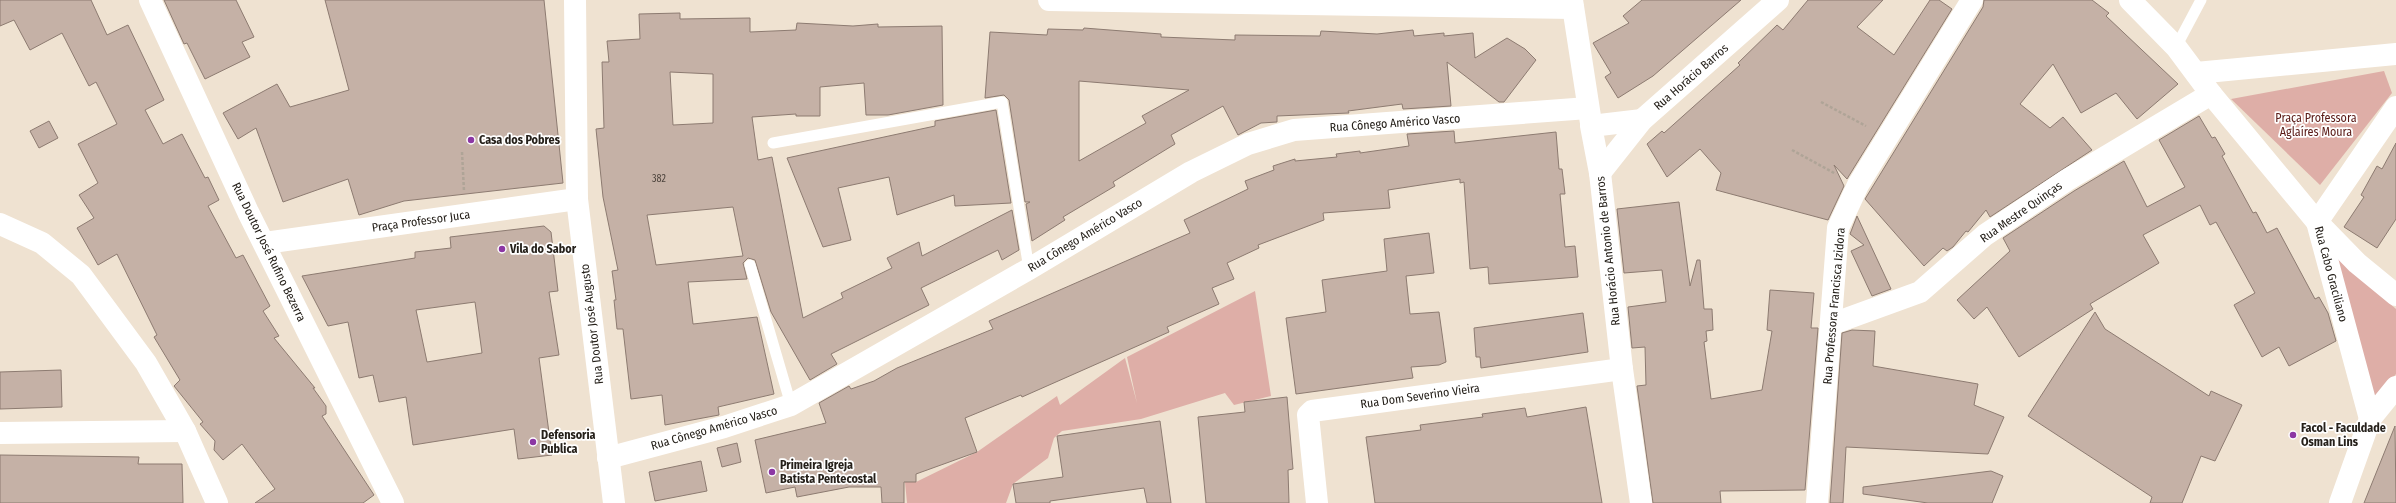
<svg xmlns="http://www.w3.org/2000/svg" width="2396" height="503" viewBox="0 0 2396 503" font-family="'Fira Sans Condensed',sans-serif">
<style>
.green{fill:#deaea7}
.building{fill:#c5b1a6;stroke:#8d7b71;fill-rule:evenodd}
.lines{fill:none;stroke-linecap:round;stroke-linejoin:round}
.path{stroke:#afa497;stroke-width:2.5;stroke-dasharray:3 2;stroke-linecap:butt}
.lane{stroke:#fff;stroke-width:11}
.street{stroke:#fff;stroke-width:22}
.secondary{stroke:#fff;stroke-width:22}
.poi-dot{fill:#8c37a4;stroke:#fff;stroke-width:1.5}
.labels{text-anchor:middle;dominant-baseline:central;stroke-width:3.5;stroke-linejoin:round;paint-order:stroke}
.number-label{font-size:10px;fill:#4d443d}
.street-label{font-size:12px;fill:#25201a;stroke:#fff}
.park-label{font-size:12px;fill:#5a1a16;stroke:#fff}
.poi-label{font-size:12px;font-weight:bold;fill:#25201a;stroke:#fff;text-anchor:start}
</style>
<rect width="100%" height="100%" fill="#efe2d1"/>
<g class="green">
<polygon points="2384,71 2392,93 2320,185 2231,99"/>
<polygon points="2329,250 2396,309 2396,374 2375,400"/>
<polygon points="1255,291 1271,396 1234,405 1225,393 1141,419 1062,431 1054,438 1048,458 1013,484 1006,503 907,503 905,482 916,482 977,452 1057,396 1060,405 1125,358 1137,403 1127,357"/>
</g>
<g class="building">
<polygon points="0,0 91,0 107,35 128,25 164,100 145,110 163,144 182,134 205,178 208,177 219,200 208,206 236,258 243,255 270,306 263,311 279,336 274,338 315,388 313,388 326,406 326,414 322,416 374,495 363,503 255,503 275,489 242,444 223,460 214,450 215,441 200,424 203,422 174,386 180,380 154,337 157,335 117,254 98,265 77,228 94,218 79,195 98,183 78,144 117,124 96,82 89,86 62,33 30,50 14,20 0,26"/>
<polygon points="164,0 236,0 254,37 242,42 250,57 205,79 187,43 184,44"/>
<polygon points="325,0 544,0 563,183 404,201 359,215 348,179 283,202 256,128 238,139 223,113 277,84 290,107 349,90"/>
<polygon points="1642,0 1741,0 1653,76 1618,98 1605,77 1611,73 1593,43 1629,23 1623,16"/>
<polygon points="1808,0 1883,0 1857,27 1894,55 1930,0 1939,0 1952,9 1847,179 1834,165 1844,186 1828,220 1716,190 1721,173 1700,149 1667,177 1647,144 1662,131 1664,133 1740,65 1738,63 1777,25 1783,30"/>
<polygon points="1984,0 2092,0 2109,13 2106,16 2178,84 2137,119 2116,93 2081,113 2053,64 2020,104 2050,128 2063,117 2092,150 1990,217 1986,210 1968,232 1966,231 1953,247 1947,251 1943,248 1924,266 1865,199 1983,7"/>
<path d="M680,13V19L750,18V32L796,30L797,23L853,26L878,24V27L942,26L943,105L888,115H866L864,83L820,87V116H796V114L752,117L758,160L772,157L803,318L843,298L841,293L892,268L887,258L919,242L922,256L1012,210L1019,250L1002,260L998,250L921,288L929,305L831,354L837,364L810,380L771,312L755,260L748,258L743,263L747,279L688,282L693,324L757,317L774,394L718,407L719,415L665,425L662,395L631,399L623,329H617L614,300H616L612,271L618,270L603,197L596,129L604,128L602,62H609L607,41L640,39L639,14ZM670,72L713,74V123L673,125ZM733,207L743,256L656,265L647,215Z"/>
<path d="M1084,28L1161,34V37L1235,40V35L1320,36L1321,31L1377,34L1413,30L1414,36L1444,33V36L1473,33L1475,58L1507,38L1525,49L1536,60L1504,102H1499L1447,62L1451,106L1403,109L1402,104L1348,111L1349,113L1277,116V122L1261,123L1238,135L1223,106L1171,135L1175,144L1113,182L1115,186L1063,217L1065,220L1032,241L1026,204L1030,202H1025L1009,100L1004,95L985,98L990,32L1047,35L1048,29L1083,30ZM1079,81L1189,90L1142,116L1146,123L1079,161Z"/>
<polygon points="996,110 1011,203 955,206 954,195 897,215 889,177 838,188 851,240 823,247 787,158 935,126 935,121"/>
<polygon points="2199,116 2212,138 2215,137 2225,154 2222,156 2253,213 2256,212 2267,233 2277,228 2315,299 2319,297 2328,313 2336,341 2289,366 2279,347 2262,357 2234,305 2255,293 2216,222 2210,225 2200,205 2143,235 2159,263 2090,304 2093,309 2019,357 1987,307 1974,319 1957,300 2010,251 2003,238 2074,191 2124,161 2147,207 2185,187 2159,140"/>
<polygon points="49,121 58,138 39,148 30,131"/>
<polygon points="1454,131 1455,143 1556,132 1559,169 1562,169 1565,194 1560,194 1565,247 1575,246 1578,277 1489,284 1488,267 1470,269 1464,182 1460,183 1460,179 1388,190 1390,208 1323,213 1324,220 1258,245 1259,248 1227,263 1234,279 1212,288 1219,304 1167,327 1169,332 1022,397 1021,395 965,418 977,452 916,474 916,482 904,482 904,503 882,503 881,487 849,487 797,497 795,487 766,493 755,440 826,423 819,403 849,386 851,389 874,381 897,368 993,329 989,321 1190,233 1184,220 1248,189 1245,181 1274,170 1273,166 1295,159 1295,161 1337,157 1336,154 1360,151 1360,153 1409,146 1407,134"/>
<polygon points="2396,143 2396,219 2377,248 2344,227 2364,197 2361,195 2377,166 2382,169"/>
<polygon points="1679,202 1690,286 1697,260 1700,260 1704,309 1712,309 1713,330 1706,331 1707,341 1704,342 1711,399 1762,390 1772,331 1767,330 1770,290 1814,293 1811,328 1818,328 1805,490 1720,491 1721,503 1653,503 1637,386 1646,385 1645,347 1632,348 1628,307 1666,302 1662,270 1624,273 1617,209"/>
<polygon points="1857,216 1891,289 1872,296 1851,251 1864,245 1850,234"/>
<path d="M544,226L551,232L558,291L549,292L559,355L539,358L552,455L518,459L514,429L413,445L406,397L379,402L373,375L359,378L348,322L328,326L302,276L415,258V252L451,248L450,237ZM475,302L482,353L427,362L416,310Z"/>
<polygon points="1429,233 1434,273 1406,276 1410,314 1439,312 1446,362 1439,365 1411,367 1413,378 1296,394 1286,318 1326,312 1322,280 1387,271 1384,239"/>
<polygon points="2095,312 2105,329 2209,396 2211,391 2242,405 2215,461 2201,456 2182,503 2150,503 2152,497 2028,416"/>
<polygon points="1583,313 1588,352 1481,368 1480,357 1476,357 1474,328"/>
<polygon points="1852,330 1875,331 1873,366 1978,384 1974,405 2004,417 1988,454 1846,447 1843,503 1830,503 1842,333"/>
<polygon points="61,370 62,407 0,409 0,372"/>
<polygon points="1287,397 1293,469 1288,470 1289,503 1206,503 1198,417 1245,412 1244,402"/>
<polygon points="1586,407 1602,503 1375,503 1366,437 1421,430 1420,425 1483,417 1482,414 1525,408 1527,417"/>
<polygon points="1160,421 1171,503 1147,503 1144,488 1050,501 1050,503 1016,503 1013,484 1063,477 1057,436"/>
<polygon points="2395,426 2396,503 2364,503"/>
<polygon points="737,443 741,462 722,467 717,448"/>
<polygon points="0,455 139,457 138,464 182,464 183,503 0,503"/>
<polygon points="701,461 707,491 655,501 649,472"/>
<polygon points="1991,471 2003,476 1992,503 1928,503 1863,494 1863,487"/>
</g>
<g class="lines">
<g class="path">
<polyline points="1821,102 1866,126"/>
<polyline points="1792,150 1836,174"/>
<polyline points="462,152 464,191"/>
</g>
<g class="lane">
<polyline points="2176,47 2201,0"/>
<polyline points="773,143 1002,102 1029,269"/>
<polyline points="750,265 791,405"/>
</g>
<g class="street">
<polyline points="1049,0 1573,8"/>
<polyline points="1572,0 1591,123"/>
<polyline points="2196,73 2396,54"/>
<polyline points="0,224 42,243 81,275 146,363 185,431 217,503"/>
<polyline points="265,243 577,199"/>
<polyline points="1832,324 1920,292 1985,235 2067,180 2211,94"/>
<polyline points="2370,419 2317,222 2396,107"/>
<polyline points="0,433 185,431"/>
<polyline points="608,458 724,427 791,405 1029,269 1191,172 1248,144 1294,130 1588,108"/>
<polyline points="1817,503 1838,228 1858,185 1972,0"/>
<polyline points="2340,503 2370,419 2396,387"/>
</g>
<g class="secondary">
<polyline points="150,0 248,212 393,503"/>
<polyline points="575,0 577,199 614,503"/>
<polyline points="2130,0 2176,47 2211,94 2317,222 2357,263 2396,295"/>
<polyline points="1600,173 1642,120 1778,0"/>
<polyline points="1317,503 1308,415 1312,411 1622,369"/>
<polyline points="1641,503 1622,369 1600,173 1591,126 1642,120"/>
</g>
</g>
<g class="poi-dot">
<circle cx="471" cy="140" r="4"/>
<circle cx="502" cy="249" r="4"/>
<circle cx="2293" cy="435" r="4"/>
<circle cx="533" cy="442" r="4"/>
<circle cx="772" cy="472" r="4"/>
</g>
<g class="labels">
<g class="number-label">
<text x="659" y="179">382</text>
</g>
<g class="street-label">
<text transform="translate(1691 77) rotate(-41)">Rua Horácio Barros</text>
<text transform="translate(1395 123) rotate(-4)">Rua Cônego Américo Vasco</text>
<text transform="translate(2021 212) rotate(-35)">Rua Mestre Quinças</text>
<text transform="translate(421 221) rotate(-8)">Praça Professor Juca</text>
<text transform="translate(1085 235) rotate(-31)">Rua Cônego Américo Vasco</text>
<text transform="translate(1608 251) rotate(-96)">Rua Horácio Antonio de Barros</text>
<text transform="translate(269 252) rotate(64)">Rua Doutor José Rufino Bezerra</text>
<text transform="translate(2331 274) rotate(75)">Rua Cabo Graciliano</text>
<text transform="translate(1834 306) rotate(-85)">Rua Professora Francisca Izidora</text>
<text transform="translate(592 324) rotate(-97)">Rua Doutor José Augusto</text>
<text transform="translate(1420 396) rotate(-8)">Rua Dom Severino Vieira</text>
<text transform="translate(714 428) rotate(-16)">Rua Cônego Américo Vasco</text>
</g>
<g class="park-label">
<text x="2316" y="118">Praça Professora<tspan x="2316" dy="14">Aglaíres Moura</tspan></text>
</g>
<g class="poi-label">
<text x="479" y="140">Casa dos Pobres</text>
<text x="510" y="249">Vila do Sabor</text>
<text x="2301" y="428">Facol - Faculdade<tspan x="2301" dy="14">Osman Lins</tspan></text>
<text x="541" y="435">Defensoria<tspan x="541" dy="14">Publica</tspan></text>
<text x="780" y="465">Primeira Igreja<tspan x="780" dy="14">Batista Pentecostal</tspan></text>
</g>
</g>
</svg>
